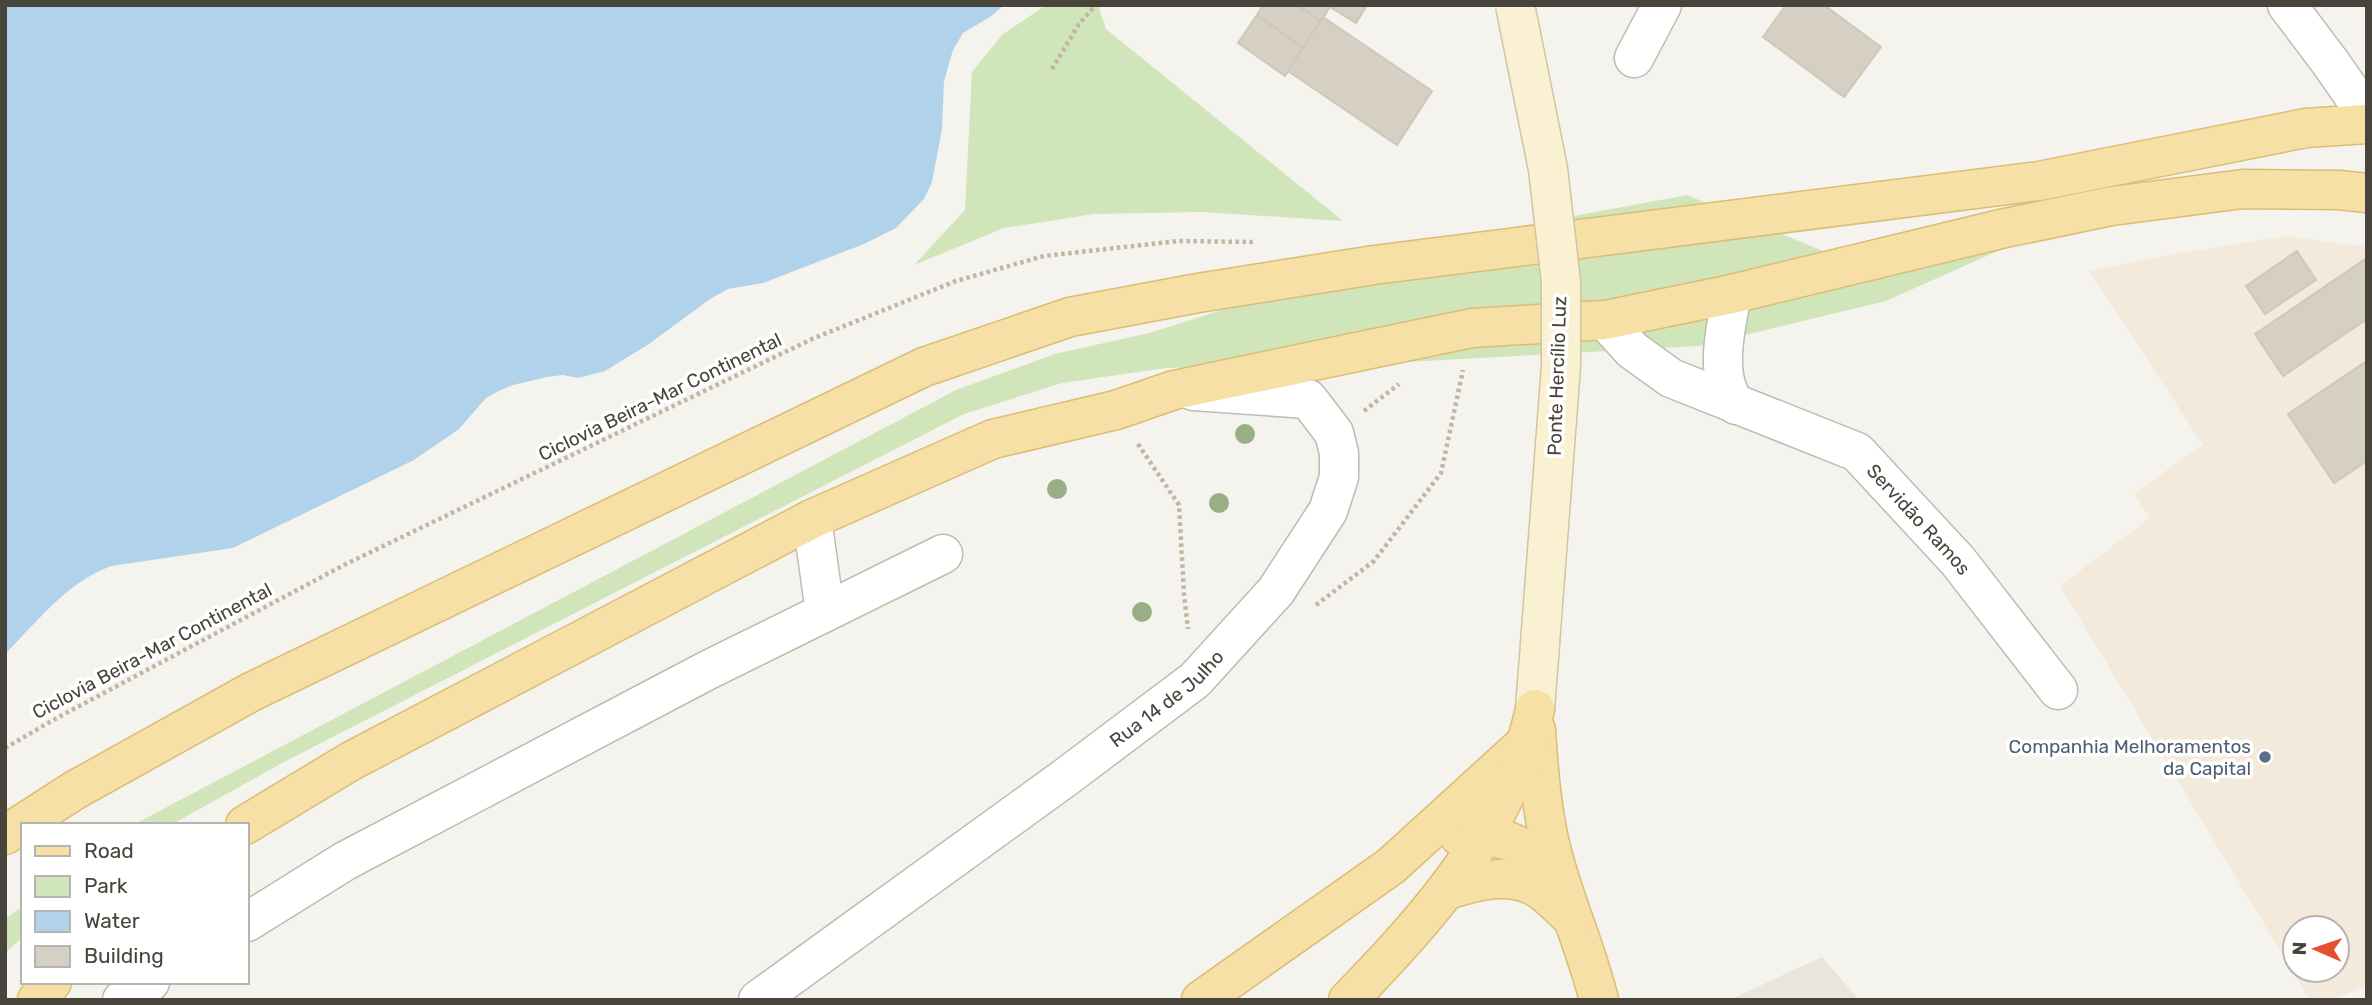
<svg xmlns="http://www.w3.org/2000/svg" width="2372" height="1005" viewBox="0 0 2372 1005" font-family="Rubik,sans-serif">
<style>
.residential{fill:#e8e5db}
.commercial{fill:#f4eadb;fill-rule:evenodd}
.green{fill:#d1e5ba}
.water{fill:#b0d2eb}
.building{fill:#d6cfc3;stroke:#d0c7b7;stroke-width:2}
.lines{fill:none;stroke-linecap:round;stroke-linejoin:round}
.street-casing{stroke:#c0bab0;stroke-width:41}
.secondary-casing{stroke:#d0c5a1;stroke-width:41}
.primary-casing{stroke:#dabd76;stroke-width:41}
.path{stroke:#c0b6a3;stroke-width:4.5;stroke-dasharray:3.5 3.5;stroke-linecap:butt}
.street{stroke:#fff;stroke-width:38}
.secondary{stroke:#faf1d2;stroke-width:38}
.primary{stroke:#f6e0a5;stroke-width:38}
.secondary-bridge-casing{stroke:#d0c5a1;stroke-width:41;stroke-linecap:butt}
.secondary-bridge{stroke:#faf1d2;stroke-width:38}
.tree{fill:#98af86}
.service-dot{fill:#5c6f8a;stroke:#fff;stroke-width:2.5}
.labels{text-anchor:middle;dominant-baseline:central;stroke-width:7;stroke-linejoin:round;paint-order:stroke}
.street-label{font-size:19px;fill:#49443b;stroke:#fff}
.service-label{font-size:19px;fill:#4e5e75;stroke:#fff;text-anchor:end}
</style>
<rect width="100%" height="100%" fill="#f5f3ed"/>
<polygon class="residential" points="1822,957 1859,1000 1729,1000"/>
<path class="commercial" d="M2287,236L2367,247V984L2334,1000H2310L2060,586L2150,518L2134,493L2203,445L2089,271L2184,252ZM2295,928H2337V970H2295Z"/>
<g class="green">
<polygon points="1046,5 1098,5 1106,29 1343,221 1201,212 1094,214 1004,228 914,265 965,210 972,72 1002,35"/>
<polygon points="1687,195 1828,253 2067,220 1886,301 1699,346 1350,365 1166,368 1062,383 964,414 282,763 171,825 133,825 956,390 1055,354 1149,333 1445,240"/>
<polygon points="23,906 23,937 5,953 5,919"/>
</g>
<path class="water" d="M5,5H1004L990,17L963,33L953,50L944,81L942,129L932,182L924,199L896,228L864,244L763,283L728,289L710,299L649,344L605,371L578,378L563,375L547,377L513,385L499,391L486,398L459,429L414,460L233,548L111,566C66,583 38,621 5,654Z"/>
<g class="building">
<polygon points="1263,5 1297,5 1321,21 1303,48 1257,15"/>
<polygon points="1297,5 1331,5 1321,21"/>
<polygon points="1331,5 1367,5 1356,23 1330,7"/>
<polygon points="1786,5 1824,5 1881,47 1844,97 1763,37"/>
<polygon points="1257,15 1303,48 1285,76 1238,43"/>
<polygon points="1323,17 1432,91 1397,145 1288,71"/>
<polygon points="2297,251 2316,280 2265,314 2246,286"/>
<polygon points="2367,258 2367,319 2283,376 2255,334"/>
<polygon points="2367,361 2367,461 2334,483 2288,414"/>
</g>
<g class="lines">
<defs>
<g id="street">
<polyline points="2287,5 2330,62 2367,115"/>
<polyline points="1634,58 1662,5"/>
<path d="M1732,294C1726,327 1713,376 1736,405"/>
<path id="s1" d="M1605,320L1632,350L1671,378L1857,452L1958,561L2058,690"/>
<polyline points="812,519 825,612"/>
<polyline points="247,922 345,861 708,670 943,554"/>
<polyline points="122,1000 150,982"/>
<path id="s2" d="M758,1000L1066,777L1195,680L1276,591L1328,511L1339,477V453L1334,433L1308,399L1193,391"/>
</g>
<polyline id="secondary" points="1535,709 1540,644"/>
<g id="primary">
<path d="M1536,730C1539,777 1543,826 1557,870C1570,914 1588,956 1599,1000"/>
<polyline points="245,825 351,761 812,519 993,439 1116,410 1174,390 1472,328 1605,320 1732,294 2005,228 2112,206 2243,189 2339,190 2367,193"/>
<polyline points="5,835 75,790 251,692 924,367 1070,317 1198,293 1374,265 2039,181 2306,128 2367,124"/>
<path d="M1459,836C1505,833 1519,845 1556,868"/>
<path d="M1447,890C1476,881 1511,871 1539,889C1551,897 1562,909 1573,919"/>
<polyline points="37,1000 52,982"/>
<polyline points="1201,1000 1391,866 1528,741"/>
<path d="M1348,1000C1430,916 1510,826 1535,709"/>
</g>
</defs>
<use href="#street" class="street-casing"/>
<use href="#secondary" class="secondary-casing"/>
<use href="#primary" class="primary-casing"/>
<g class="path">
<polyline points="1052,69 1079,24 1096,5"/>
<polyline points="1364,411 1399,384"/>
<polyline points="1138,444 1179,505 1184,594 1188,629"/>
<polyline points="1316,605 1374,561 1441,473 1463,370"/>
<polyline points="5,748 55,719 344,565 812,339 956,281 1044,256 1178,241 1253,242"/>
</g>
<use href="#street" class="street"/>
<use href="#secondary" class="secondary"/>
<use href="#primary" class="primary"/>
<defs>
<polyline id="secondary-bridge" points="1515,5 1548,169 1561,282 1561,366 1540,644"/>
</defs>
<use href="#secondary-bridge" class="secondary-bridge-casing"/>
<use href="#secondary-bridge" class="secondary-bridge"/>
</g>
<g class="tree">
<circle cx="1245" cy="434" r="10"/>
<circle cx="1057" cy="489" r="10"/>
<circle cx="1219" cy="503" r="10"/>
<circle cx="1142" cy="612" r="10"/>
</g>
<circle class="service-dot" cx="2265" cy="757" r="7"/>
<g class="labels">
<g class="street-label">
<text transform="translate(1557 376) rotate(-88)">Ponte Hercílio Luz</text>
<text transform="translate(660 397) rotate(-26)">Ciclovia Beira-Mar Continental</text>
<text stroke="none"><textPath href="#s1" startOffset="380">Servidão Ramos</textPath></text>
<text transform="translate(152 651) rotate(-28)">Ciclovia Beira-Mar Continental</text>
<text stroke="none"><textPath href="#s2" startOffset="508">Rua 14 de Julho</textPath></text>
</g>
<g class="service-label">
<text x="2251" y="746">Companhia Melhoramentos<tspan x="2251" dy="22">da Capital</tspan></text>
</g>
</g>
<rect width="2372" height="1005" fill="none" stroke="#49443b" stroke-width="14"/>
<rect x="21" y="823" width="228" height="161" fill="#ffffff" stroke="#b6b4b1" stroke-width="2"/>
<rect x="35" y="846" width="35" height="10" fill="#f6e0a5" stroke="#b6b4b1" stroke-width="2"/>
<text x="84" y="858" font-size="21" fill="#49443b">Road</text>
<rect x="35" y="876" width="35" height="21" fill="#d1e5ba" stroke="#b6b4b1" stroke-width="2"/>
<text x="84" y="893" font-size="21" fill="#49443b">Park</text>
<rect x="35" y="911" width="35" height="21" fill="#b0d2eb" stroke="#b6b4b1" stroke-width="2"/>
<text x="84" y="928" font-size="21" fill="#49443b">Water</text>
<rect x="35" y="946" width="35" height="21" fill="#d6cfc3" stroke="#b6b4b1" stroke-width="2"/>
<text x="84" y="963" font-size="21" fill="#49443b">Building</text>
<g transform="translate(2316 949) rotate(272)"><circle r="33" fill="#ffffff" stroke="#b6b4b1" stroke-width="2"/>
<path d="M0-5L12 26L0 18L-12 26Z" fill="#e74f32"/>
<text y="-10" font-size="19" font-weight="bold" text-anchor="middle" fill="#49443b">N</text>
</g>
</svg>
